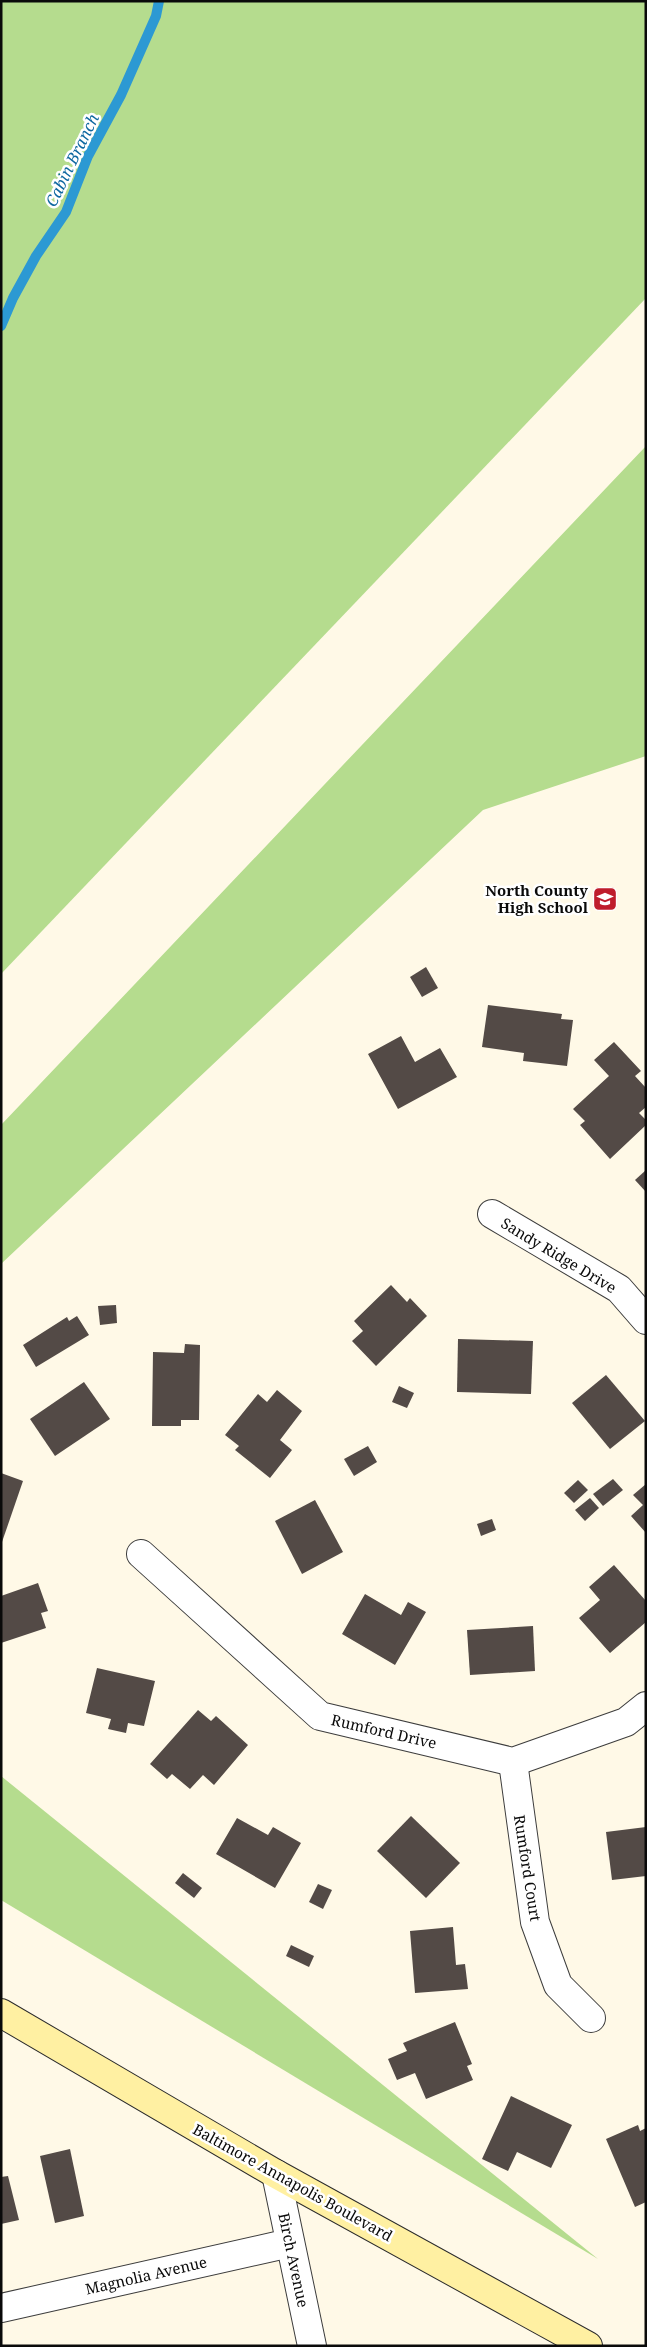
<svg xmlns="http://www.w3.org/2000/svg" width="647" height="2347" viewBox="0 0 647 2347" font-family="'Noto Serif',serif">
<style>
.forest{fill:#b5dc8e}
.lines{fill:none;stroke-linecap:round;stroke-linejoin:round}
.stream{stroke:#2c99d3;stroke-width:10}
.building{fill:#534a46}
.street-casing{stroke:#3d3d3d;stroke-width:30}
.secondary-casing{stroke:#2c2c2c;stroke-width:30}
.street{stroke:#fff;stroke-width:28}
.secondary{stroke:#fff0a2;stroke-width:28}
.labels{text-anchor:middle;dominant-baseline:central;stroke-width:5;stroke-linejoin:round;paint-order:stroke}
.poi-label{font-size:15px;font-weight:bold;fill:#0a0a0a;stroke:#fff;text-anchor:end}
.street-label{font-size:15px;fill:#0a0a0a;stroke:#fff}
.water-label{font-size:16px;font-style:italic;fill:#0f68a0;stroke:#fff}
</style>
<rect width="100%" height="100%" fill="#fff9e7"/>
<g class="forest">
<polygon points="1,1 646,1 646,298 1,974"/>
<polygon points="646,446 646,756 483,810 1,1264 1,1125"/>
<polygon points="1,1776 598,2259 1,1900"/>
</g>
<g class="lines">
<polyline class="stream" points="1,326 13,298 36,256 66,212 88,156 121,95 156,16 159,1"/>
</g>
<g class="building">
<polygon points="426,967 438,988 422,997 410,977"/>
<polygon points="488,1005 562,1014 561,1019 573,1020 567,1066 523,1061 524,1053 482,1047"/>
<polygon points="401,1036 415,1062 440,1048 457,1077 398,1109 368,1054"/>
<polygon points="614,1042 641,1071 635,1076 646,1088 646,1107 639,1113 646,1120 646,1125 610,1159 580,1125 585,1121 573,1109 609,1076 594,1060"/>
<polygon points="646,1170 646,1192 635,1180"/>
<polygon points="391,1285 407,1302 410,1298 427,1316 376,1366 352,1341 363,1331 354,1321"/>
<polygon points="116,1305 117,1323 100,1325 98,1306"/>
<polygon points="77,1316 89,1335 36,1367 23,1345 67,1317 69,1321"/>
<polygon points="458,1339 533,1341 531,1394 457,1392"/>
<polygon points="185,1344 200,1345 199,1420 181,1420 181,1426 152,1426 153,1352 184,1353"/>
<polygon points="606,1375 645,1421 610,1449 572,1403"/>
<polygon points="84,1382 110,1419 55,1456 30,1419"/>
<polygon points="399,1386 414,1393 407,1408 392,1402"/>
<polygon points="277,1390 302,1411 280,1440 292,1450 270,1478 235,1450 239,1446 225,1435 258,1394 267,1402"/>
<polygon points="368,1446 377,1462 354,1476 344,1459"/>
<polygon points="1,1473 23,1481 2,1542 1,1541"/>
<polygon points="613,1479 623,1490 603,1506 593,1494"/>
<polygon points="578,1480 588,1490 574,1503 564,1493"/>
<polygon points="646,1484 646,1533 631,1516 643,1505 633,1495"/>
<polygon points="590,1498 599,1508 585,1521 575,1510"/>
<polygon points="315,1500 343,1552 302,1574 275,1521"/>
<polygon points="492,1519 496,1530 481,1536 477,1524"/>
<polygon points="614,1565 646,1601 646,1622 610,1653 579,1618 600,1600 589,1587"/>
<polygon points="38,1583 48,1611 41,1613 46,1628 1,1643 1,1596"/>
<polygon points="365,1594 401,1615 408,1602 426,1612 395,1665 342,1634"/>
<polygon points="533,1626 535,1671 470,1675 467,1630"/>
<polygon points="97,1668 155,1681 144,1726 128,1723 126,1733 108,1729 111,1719 86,1713"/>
<polygon points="198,1710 211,1721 216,1716 248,1745 214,1785 203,1775 190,1789 172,1774 167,1779 150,1764"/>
<polygon points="411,1816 460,1863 426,1898 377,1851"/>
<polygon points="237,1818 268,1835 273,1827 301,1843 275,1888 216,1854"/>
<polygon points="646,1827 646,1876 612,1880 606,1832"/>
<polygon points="183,1873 202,1888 194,1898 175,1883"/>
<polygon points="318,1884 332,1890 323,1909 309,1902"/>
<polygon points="453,1927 456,1965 465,1964 468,1989 415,1993 410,1931"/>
<polygon points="291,1945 314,1956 309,1967 286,1956"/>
<polygon points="455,2022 472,2064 467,2066 473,2080 426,2099 415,2073 397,2080 388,2059 407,2051 403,2043"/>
<polygon points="511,2096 572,2125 551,2168 517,2152 508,2171 482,2159"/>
<polygon points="638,2125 640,2131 646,2128 646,2202 635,2207 606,2139"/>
<polygon points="70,2149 84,2216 55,2223 40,2156"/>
<polygon points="8,2176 19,2220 1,2224 1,2177"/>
</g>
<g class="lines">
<defs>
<g id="street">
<polyline points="492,1214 619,1289 646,1320"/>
<polyline points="141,1554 320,1716 513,1762 626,1722 646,1706"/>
<polyline points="513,1762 535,1922 558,1985 591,2018"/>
<polyline points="276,2174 312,2346"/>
<polyline points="1,2308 290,2243"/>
</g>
<polyline id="secondary" points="1,2013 276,2174 588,2346"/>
</defs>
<use href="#street" class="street-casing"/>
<use href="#secondary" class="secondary-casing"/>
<use href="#street" class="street"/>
<use href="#secondary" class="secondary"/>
</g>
<defs>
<symbol id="school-square" viewBox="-11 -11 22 22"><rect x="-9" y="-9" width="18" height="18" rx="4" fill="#bf1d2c" stroke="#fff"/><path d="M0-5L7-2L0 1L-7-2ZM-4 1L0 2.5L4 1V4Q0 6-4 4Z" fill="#fff"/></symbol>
</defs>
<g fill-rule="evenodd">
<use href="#school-square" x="591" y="885" width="28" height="28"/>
</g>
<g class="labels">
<g class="poi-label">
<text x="588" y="890">North County<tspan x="588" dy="17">High School</tspan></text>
</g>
<g class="street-label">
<text transform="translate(559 1255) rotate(31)">Sandy Ridge Drive</text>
<text transform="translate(384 1731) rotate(13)">Rumford Drive</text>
<text transform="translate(528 1868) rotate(81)">Rumford Court</text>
<text transform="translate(293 2182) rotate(29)">Baltimore Annapolis Boulevard</text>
<text transform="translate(294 2260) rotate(78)">Birch Avenue</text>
<text transform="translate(146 2275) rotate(-13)">Magnolia Avenue</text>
</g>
<g class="water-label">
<text transform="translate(72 160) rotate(-64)">Cabin Branch</text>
</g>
</g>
<rect width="647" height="2347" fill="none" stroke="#0a0a0a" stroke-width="5"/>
</svg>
